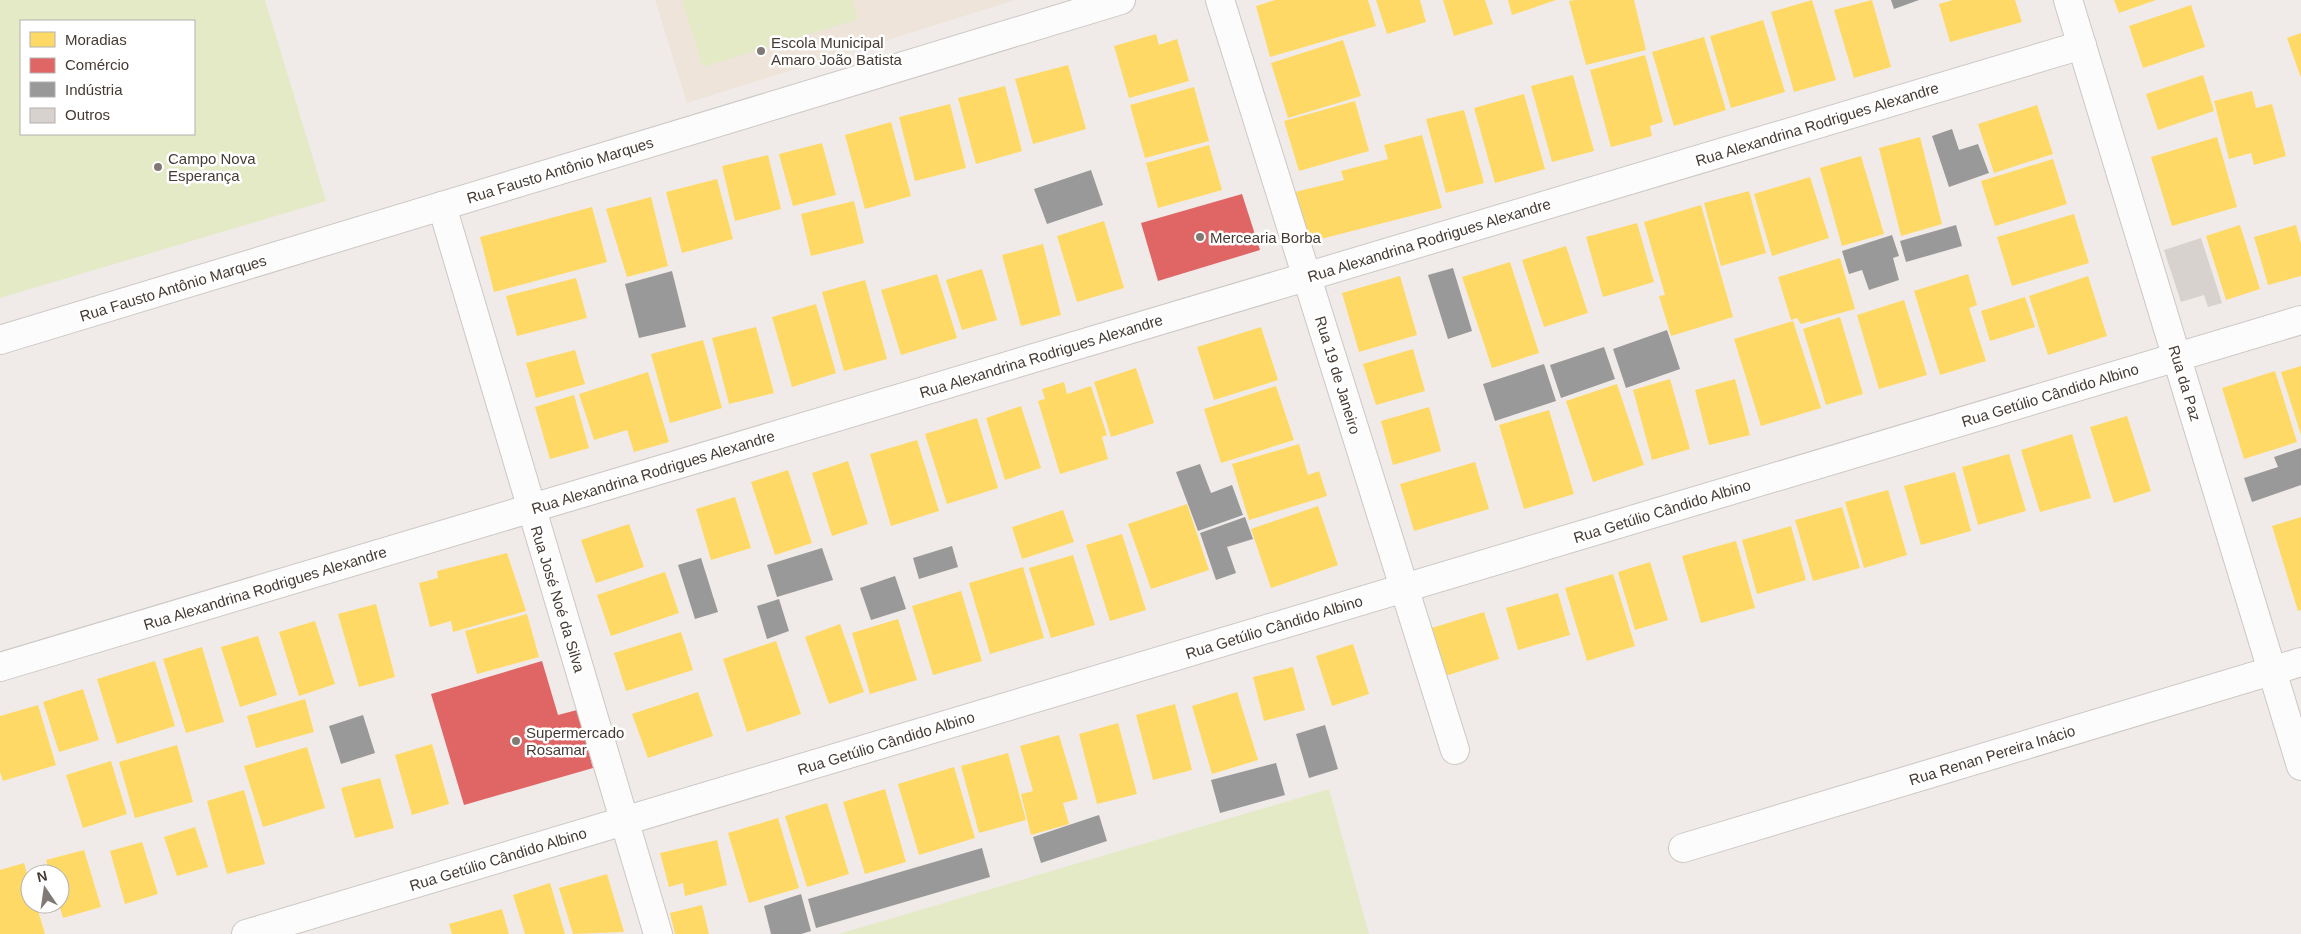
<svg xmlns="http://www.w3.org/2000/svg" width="2301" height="934" viewBox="0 0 2301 934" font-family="Arial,sans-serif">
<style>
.education{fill:#eee4d9}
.green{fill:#e4eac6;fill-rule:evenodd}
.homes{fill:#ffd966}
.shops{fill:#e06666}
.industry{fill:#999}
.building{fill:#d8d2cf}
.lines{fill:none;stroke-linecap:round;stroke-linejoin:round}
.minor-casing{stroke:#ccc7c4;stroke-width:30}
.minor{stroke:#fdfcfc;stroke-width:28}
.poi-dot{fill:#817973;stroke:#fff;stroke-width:2}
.labels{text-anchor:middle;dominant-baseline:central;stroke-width:5;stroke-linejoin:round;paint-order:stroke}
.poi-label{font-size:15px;fill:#453b34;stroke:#fff;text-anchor:start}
.street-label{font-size:15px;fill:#453b34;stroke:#fff}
</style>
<rect width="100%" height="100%" fill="#f0ebe8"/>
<polygon class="education" points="655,0 1015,0 687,103"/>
<g class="green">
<path d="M0,0H265L326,201L0,298ZM194,21V134H21V21Z"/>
<polygon points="682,0 852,0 858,19 703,67"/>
<polygon points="1329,789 1369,934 839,934"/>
</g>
<g class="homes">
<polygon points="1275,0 1368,0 1376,26 1270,57 1256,6"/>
<polygon points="1376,0 1420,0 1426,22 1387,34"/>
<polygon points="1443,0 1485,0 1493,24 1454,36"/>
<polygon points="1508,0 1556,0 1512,15"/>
<polygon points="1575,0 1634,0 1646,50 1586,65 1569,1"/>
<polygon points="1812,0 1836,80 1794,92 1771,12"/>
<polygon points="1872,0 1891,67 1854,78 1834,10"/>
<polygon points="1953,0 2015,0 2022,22 1950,42 1939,4"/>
<polygon points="2114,0 2156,0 2119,13"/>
<polygon points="2191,5 2205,47 2143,68 2129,26"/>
<polygon points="1763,20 1785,92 1731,108 1710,36"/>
<polygon points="2301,33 2301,78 2287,38"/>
<polygon points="1156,34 1159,45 1177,39 1189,81 1129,98 1114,46"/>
<polygon points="1704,37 1726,110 1674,126 1652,52"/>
<polygon points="1343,40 1361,96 1288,118 1271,63"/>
<polygon points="1645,55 1663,122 1650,126 1652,136 1611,147 1590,70"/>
<polygon points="1068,65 1086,129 1033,144 1015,79"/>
<polygon points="1573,75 1594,151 1552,162 1531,86"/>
<polygon points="2203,75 2214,111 2158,130 2146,94"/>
<polygon points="1005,86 1022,151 976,164 958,98"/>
<polygon points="1194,87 1209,141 1145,158 1130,105"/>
<polygon points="2252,91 2256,108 2272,104 2286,156 2254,165 2251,153 2229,159 2214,101"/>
<polygon points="1524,94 1545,169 1495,183 1474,108"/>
<polygon points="1355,101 1369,151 1299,171 1284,121"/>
<polygon points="950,104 966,168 915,181 899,117"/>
<polygon points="2037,105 2053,154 1994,173 1978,124"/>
<polygon points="1464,110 1484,183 1446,193 1426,119"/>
<polygon points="891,122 911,196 865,209 845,135"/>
<polygon points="1422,135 1442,208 1309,242 1295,192 1344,180 1341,171 1388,159 1384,145"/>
<polygon points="1920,137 1942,224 1901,236 1879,148"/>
<polygon points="2217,137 2237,207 2172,226 2151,157"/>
<polygon points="822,143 836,195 793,206 779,154"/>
<polygon points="1209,145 1222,190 1158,208 1146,163"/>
<polygon points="768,155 781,209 735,221 722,166"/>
<polygon points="1861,156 1884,234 1842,246 1820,168"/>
<polygon points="2053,159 2067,204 1995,226 1981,181"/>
<polygon points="1810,177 1829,238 1772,256 1754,194"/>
<polygon points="717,179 733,239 682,253 666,192"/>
<polygon points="1749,191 1766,253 1721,266 1704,203"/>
<polygon points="651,197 668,266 627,277 606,209"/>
<polygon points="854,201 864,243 811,256 801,214"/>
<polygon points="1701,205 1733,317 1671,336 1659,296 1665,295 1644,222"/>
<polygon points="592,207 607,262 494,292 480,237"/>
<polygon points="2074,214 2089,263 2012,286 1997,237"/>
<polygon points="1104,221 1124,288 1077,302 1057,236"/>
<polygon points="1637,223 1654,282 1603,297 1586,237"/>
<polygon points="2240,225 2260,289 2226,300 2206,236"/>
<polygon points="2296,225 2301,244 2301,276 2268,285 2254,237"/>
<polygon points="1043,244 1061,315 1021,326 1002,255"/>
<polygon points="1566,246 1588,313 1544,327 1522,260"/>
<polygon points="1840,258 1855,309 1801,324 1797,318 1791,320 1778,277"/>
<polygon points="1510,262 1539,353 1492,368 1462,277"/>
<polygon points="982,269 997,320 962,330 946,280"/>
<polygon points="937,274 957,338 901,355 881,290"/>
<polygon points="1968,274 1977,305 1969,308 1986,361 1940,375 1914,291"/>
<polygon points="1400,276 1417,335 1359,352 1342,293"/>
<polygon points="2088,276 2107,336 2048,355 2029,296"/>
<polygon points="576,278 587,318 517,336 506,296"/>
<polygon points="865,280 887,359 844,371 822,292"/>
<polygon points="2025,297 2035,327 1990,341 1981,311"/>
<polygon points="1904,300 1927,375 1879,389 1857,315"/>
<polygon points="816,304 836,373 792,387 772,317"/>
<polygon points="1840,317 1863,394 1826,405 1803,329"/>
<polygon points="1793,321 1821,408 1761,426 1734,339"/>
<polygon points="756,327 774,393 729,404 712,338"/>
<polygon points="1261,327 1278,380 1214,400 1197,347"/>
<polygon points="703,340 722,408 670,423 651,354"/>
<polygon points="1413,349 1425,391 1376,405 1363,364"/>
<polygon points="575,350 585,384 536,398 526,363"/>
<polygon points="2301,366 2301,435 2281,372"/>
<polygon points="1136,368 1154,423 1111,437 1094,382"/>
<polygon points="2275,371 2297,442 2244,459 2222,388"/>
<polygon points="648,372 669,442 634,452 627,430 594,440 579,394"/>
<polygon points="1670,379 1690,449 1652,460 1633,390"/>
<polygon points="1735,379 1750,435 1709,445 1695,390"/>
<polygon points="1064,382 1067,394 1091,386 1107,435 1102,437 1108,459 1060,474 1038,401 1045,399 1042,389"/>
<polygon points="1617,384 1644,465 1593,482 1566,401"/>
<polygon points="1276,386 1294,440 1221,463 1204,409"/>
<polygon points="574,395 589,448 550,459 535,407"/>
<polygon points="1021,406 1041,468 1005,480 986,418"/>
<polygon points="1429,407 1441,451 1393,465 1381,421"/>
<polygon points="1549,410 1574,494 1524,509 1499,425"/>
<polygon points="2127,416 2151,491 2114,503 2090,427"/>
<polygon points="977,418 998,488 947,504 925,434"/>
<polygon points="2072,434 2091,498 2040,512 2021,450"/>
<polygon points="917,440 939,511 891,526 870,454"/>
<polygon points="1299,444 1308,475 1319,471 1327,496 1249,520 1232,464"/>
<polygon points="2009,454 2026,511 1978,525 1962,467"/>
<polygon points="848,461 868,524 832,536 812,473"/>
<polygon points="1475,462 1489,509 1414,531 1400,484"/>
<polygon points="788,470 812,543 775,555 751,482"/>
<polygon points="1955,472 1971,531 1921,545 1904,486"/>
<polygon points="1888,490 1907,555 1864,568 1845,502"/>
<polygon points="735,497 751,548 711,560 696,509"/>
<polygon points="1187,504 1209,570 1151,589 1128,524"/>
<polygon points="1318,506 1338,565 1271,588 1251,529"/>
<polygon points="1842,507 1860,568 1813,581 1795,520"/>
<polygon points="1063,510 1074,542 1022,559 1012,527"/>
<polygon points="2301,517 2301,610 2298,611 2272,526"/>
<polygon points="629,524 644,567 596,583 581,540"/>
<polygon points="1791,526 1806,580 1757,594 1742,540"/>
<polygon points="1122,534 1146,610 1110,621 1086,545"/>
<polygon points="1736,541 1755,608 1701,623 1682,556"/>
<polygon points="507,553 526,611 453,632 451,621 430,627 419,583 438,578 437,571"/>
<polygon points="1073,555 1095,625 1051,638 1029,568"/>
<polygon points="1650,562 1668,620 1635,630 1618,572"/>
<polygon points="1023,567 1044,638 990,654 969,583"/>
<polygon points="665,572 679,613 611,636 597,595"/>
<polygon points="1613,574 1635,646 1587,661 1565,588"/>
<polygon points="961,591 982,661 933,675 912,606"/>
<polygon points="1558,593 1570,635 1518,650 1506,608"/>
<polygon points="376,604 395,677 359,687 338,614"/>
<polygon points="1484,612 1499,659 1439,678 1425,630"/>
<polygon points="527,614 539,657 477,674 465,631"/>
<polygon points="898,619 917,680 870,694 852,633"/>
<polygon points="315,621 335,684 299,696 279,632"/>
<polygon points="840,624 864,692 829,704 805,637"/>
<polygon points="681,632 693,670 626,691 614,653"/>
<polygon points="258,636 277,695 240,707 221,647"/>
<polygon points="776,641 801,714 747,732 723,659"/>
<polygon points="1353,644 1369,694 1332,706 1316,656"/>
<polygon points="202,647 224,722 186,733 163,659"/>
<polygon points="155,661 175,726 117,744 97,679"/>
<polygon points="1293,667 1305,710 1264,721 1253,677"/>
<polygon points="83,689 99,740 59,752 43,702"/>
<polygon points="698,692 713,736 648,758 632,714"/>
<polygon points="1237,692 1258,760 1212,774 1192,706"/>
<polygon points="305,699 314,732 256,748 247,716"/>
<polygon points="1175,704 1192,770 1153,780 1136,715"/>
<polygon points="38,705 56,765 3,781 0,772 0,716"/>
<polygon points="1118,723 1137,794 1097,804 1079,734"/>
<polygon points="1059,735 1078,799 1063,803 1069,824 1031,835 1021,794 1033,791 1020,746"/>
<polygon points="432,744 449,804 412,815 395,755"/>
<polygon points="177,745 193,802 135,818 119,762"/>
<polygon points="307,747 325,808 263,827 244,766"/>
<polygon points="1008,753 1026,820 979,833 961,766"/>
<polygon points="111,761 127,814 83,828 66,775"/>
<polygon points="954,767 975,838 919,855 898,784"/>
<polygon points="380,778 394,828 355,838 341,788"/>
<polygon points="885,789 906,862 865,874 843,802"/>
<polygon points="244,790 265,864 227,874 207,801"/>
<polygon points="827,803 849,874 807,887 785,816"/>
<polygon points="778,818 799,888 749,903 728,833"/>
<polygon points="195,827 208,867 177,876 164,837"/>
<polygon points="717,840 727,885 685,896 683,883 669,887 660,853"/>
<polygon points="142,842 158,894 125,904 110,851"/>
<polygon points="84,850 101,907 63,918 59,904 60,874 50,874 46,860"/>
<polygon points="24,863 30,884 30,904 36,904 45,934 0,934 0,870"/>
<polygon points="607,874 624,932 573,934 559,888"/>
<polygon points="550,883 565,934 525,934 513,895"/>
<polygon points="702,905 709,934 675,934 670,913"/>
<polygon points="502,909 509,934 452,934 449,924"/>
</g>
<g class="shops">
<polygon points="1242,194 1260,250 1158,281 1141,223"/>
<polygon points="542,661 558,715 577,710 593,768 464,805 431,694"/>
</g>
<g class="industry">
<polygon points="1891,0 1919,0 1894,9"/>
<polygon points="1952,129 1959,150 1978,144 1989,173 1949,187 1932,136"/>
<polygon points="1091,170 1103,205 1047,224 1034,189"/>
<polygon points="1956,225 1962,246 1906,262 1900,241"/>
<polygon points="1892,235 1899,256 1893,258 1899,280 1869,290 1862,270 1849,274 1842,251"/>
<polygon points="1453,268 1472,331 1448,339 1428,275"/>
<polygon points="672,271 686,327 639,338 625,284"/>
<polygon points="1667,330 1680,369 1626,388 1613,349"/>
<polygon points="1604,347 1615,379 1561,398 1550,365"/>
<polygon points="1544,364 1556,401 1495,421 1483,384"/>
<polygon points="2301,448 2301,485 2252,502 2244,478 2278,467 2274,457"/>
<polygon points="1200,464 1211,493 1232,485 1243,515 1198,531 1176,472"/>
<polygon points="1245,517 1253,539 1227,547 1236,573 1216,580 1200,533"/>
<polygon points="952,546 958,567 919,579 913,558"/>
<polygon points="822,548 833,580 777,597 767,565"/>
<polygon points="701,558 718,612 695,619 678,565"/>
<polygon points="895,576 906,609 871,620 860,588"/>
<polygon points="779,599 789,631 767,639 757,606"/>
<polygon points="363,715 375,753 341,764 329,726"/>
<polygon points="1325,725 1338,769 1309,778 1296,734"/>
<polygon points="1276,763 1285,795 1220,813 1211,780"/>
<polygon points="1099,815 1107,841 1041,863 1033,837"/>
<polygon points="982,848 990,877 816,928 808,899"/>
<polygon points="801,894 811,931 801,934 771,934 764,906"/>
</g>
<polygon class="building" points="2201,238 2222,303 2208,307 2204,295 2181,302 2164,250"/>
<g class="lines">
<defs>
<g id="minor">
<polyline points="1220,0 1455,750"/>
<polyline points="2068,0 2301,766"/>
<polyline points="442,206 658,934"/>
<polyline points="0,340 1121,0"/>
<polyline points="0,667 2082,45"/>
<polyline points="1683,848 2301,662"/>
<polyline points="246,934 2301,320"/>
</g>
</defs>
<use href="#minor" class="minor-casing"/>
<use href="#minor" class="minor"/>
</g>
<g class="poi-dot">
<circle cx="761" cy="51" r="5"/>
<circle cx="158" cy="167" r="5"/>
<circle cx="1200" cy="237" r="5"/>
<circle cx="516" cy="741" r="5"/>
</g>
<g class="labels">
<g class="poi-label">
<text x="771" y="42">Escola Municipal<tspan x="771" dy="17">Amaro João Batista</tspan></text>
<text x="168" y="158">Campo Nova<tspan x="168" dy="17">Esperança</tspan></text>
<text x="1210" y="237">Mercearia Borba</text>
<text x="526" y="732">Supermercado<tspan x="526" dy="17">Rosamar</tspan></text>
</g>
<g class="street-label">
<text transform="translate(1817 124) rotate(-17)">Rua Alexandrina Rodrigues Alexandre</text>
<text transform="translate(560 170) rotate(-17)">Rua Fausto Antônio Marques</text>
<text transform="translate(1429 240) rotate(-17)">Rua Alexandrina Rodrigues Alexandre</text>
<text transform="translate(173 288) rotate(-17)">Rua Fausto Antônio Marques</text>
<text transform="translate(1041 356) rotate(-17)">Rua Alexandrina Rodrigues Alexandre</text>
<text transform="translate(1338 375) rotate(73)">Rua 19 de Janeiro</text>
<text transform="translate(2185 383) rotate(73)">Rua da Paz</text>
<text transform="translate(2050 395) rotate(-17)">Rua Getúlio Cândido Albino</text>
<text transform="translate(653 472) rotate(-17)">Rua Alexandrina Rodrigues Alexandre</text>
<text transform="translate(1662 511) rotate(-17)">Rua Getúlio Cândido Albino</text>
<text transform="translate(265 588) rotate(-17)">Rua Alexandrina Rodrigues Alexandre</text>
<text transform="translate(558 599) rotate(73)">Rua José Noé da Silva</text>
<text transform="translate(1274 627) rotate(-17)">Rua Getúlio Cândido Albino</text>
<text transform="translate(886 743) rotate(-17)">Rua Getúlio Cândido Albino</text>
<text transform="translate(1992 755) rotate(-17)">Rua Renan Pereira Inácio</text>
<text transform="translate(498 859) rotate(-17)">Rua Getúlio Cândido Albino</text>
</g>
</g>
<rect x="20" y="20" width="175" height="115" fill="#ffffff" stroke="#b5b1ae"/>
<rect x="30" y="32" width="25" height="15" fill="#ffd966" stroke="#b5b1ae"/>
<text x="65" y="45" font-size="15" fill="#453b34">Moradias</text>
<rect x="30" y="58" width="25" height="15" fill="#e06666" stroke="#b5b1ae"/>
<text x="65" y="70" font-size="15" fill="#453b34">Comércio</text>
<rect x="30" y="82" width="25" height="15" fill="#999999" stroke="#b5b1ae"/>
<text x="65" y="95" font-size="15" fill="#453b34">Indústria</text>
<rect x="30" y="108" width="25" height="15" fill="#d8d2cf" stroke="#b5b1ae"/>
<text x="65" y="120" font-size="15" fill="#453b34">Outros</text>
<g transform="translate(45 889) rotate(347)"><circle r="24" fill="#ffffff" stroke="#b5b1ae"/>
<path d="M0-4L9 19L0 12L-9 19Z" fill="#817973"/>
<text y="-8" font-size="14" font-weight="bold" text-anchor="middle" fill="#453b34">N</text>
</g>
</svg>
